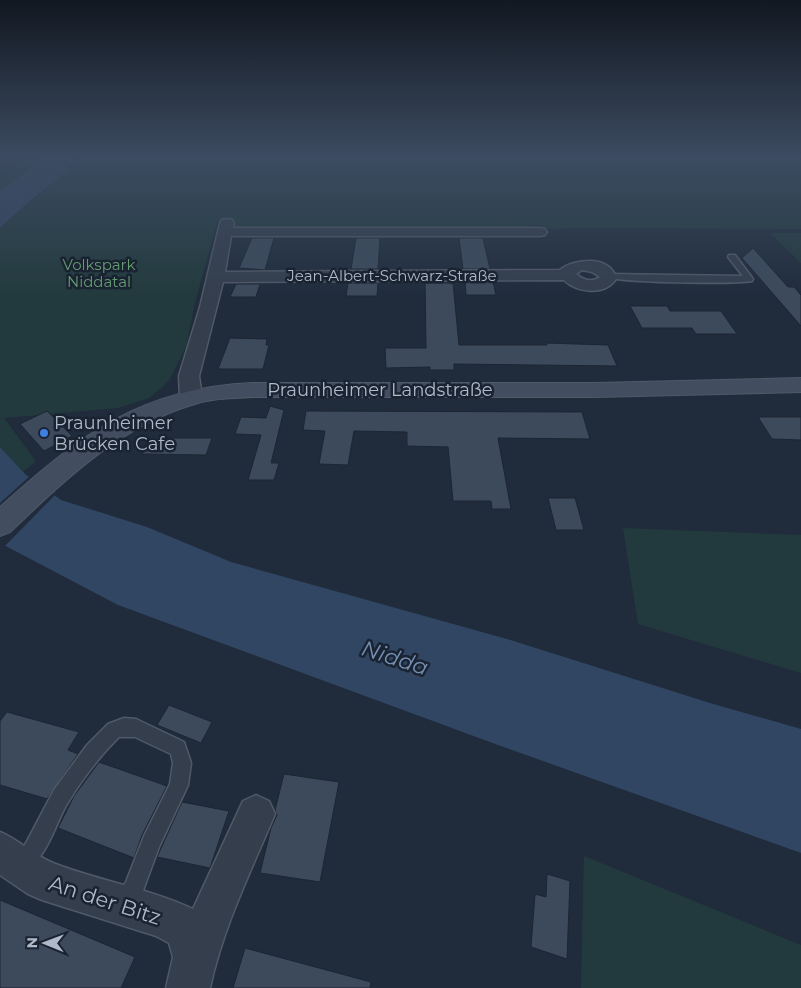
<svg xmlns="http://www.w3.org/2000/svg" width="801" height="988" viewBox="0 0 801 988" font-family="Montserrat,sans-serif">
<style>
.green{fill:#223a3d}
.water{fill:#314663}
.pier{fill:#202c3c}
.building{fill:#3c4a5c;stroke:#1c2533}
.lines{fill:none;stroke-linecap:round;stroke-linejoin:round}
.service-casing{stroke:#4f5967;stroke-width:3}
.minor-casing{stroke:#4f5967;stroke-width:3}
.secondary-casing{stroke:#4f5967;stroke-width:2}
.service{fill:#343e4d;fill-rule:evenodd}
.minor{fill:#343e4d;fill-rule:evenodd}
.secondary{fill:#424d60;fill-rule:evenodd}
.shop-dot{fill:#3f7fe0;stroke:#1a2331;stroke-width:2}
.labels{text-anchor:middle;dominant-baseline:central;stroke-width:5;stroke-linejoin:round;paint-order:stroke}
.far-park-label{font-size:15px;fill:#649b71;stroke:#1a2331}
.far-street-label{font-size:15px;fill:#afb9c8;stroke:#1a2331}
.street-label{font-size:18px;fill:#afb9c8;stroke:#1a2331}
.poi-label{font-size:18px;fill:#afb9c8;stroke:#1a2331;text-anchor:start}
.near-street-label{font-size:21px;fill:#afb9c8;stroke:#1a2331}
.near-water-label{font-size:22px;font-style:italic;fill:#748fb2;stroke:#1a2331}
</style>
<rect width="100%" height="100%" fill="#202c3c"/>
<g class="green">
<polygon points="82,158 801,158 801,229 570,228 552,230 540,225 531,225 528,228 234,229 232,226 233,221 217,222 194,307 186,347 170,379 162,387 149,398 118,408 4,418 36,461 23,472 0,447 0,228"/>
<path d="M41,160L0,191V180C16,168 20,161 41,160Z"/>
<polygon points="770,233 801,233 801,263"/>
<polygon points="623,528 801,535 801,673 638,624"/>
<polygon points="584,856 801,945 801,988 581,988"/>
</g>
<g class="water">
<polygon points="44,158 73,158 71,160 75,161 66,168 71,168 31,200 0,228 0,191"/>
<polygon points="0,447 25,474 61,500 147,527 231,562 507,639 710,703 801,729 801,853 498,745 118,605 0,543"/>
</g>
<polygon class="pier" points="31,475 56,494 4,547 0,545 0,503"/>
<g class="building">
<polygon points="252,238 274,238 265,270 239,268"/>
<polygon points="356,238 380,238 378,269 351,269"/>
<polygon points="459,238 483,238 490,269 463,269"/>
<polygon points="753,248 788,287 794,287 801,295 801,326 742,258"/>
<polygon points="465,282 493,282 496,295 466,295"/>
<polygon points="348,283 378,283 377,296 346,296"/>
<polygon points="425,283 453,283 459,345 547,345 546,343 608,345 617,366 454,364 454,370 430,370 430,367 386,368 385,348 426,348"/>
<polygon points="236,284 260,284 256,297 230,297"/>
<polygon points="630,306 667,306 670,311 721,311 737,334 696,334 692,328 642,328"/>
<polygon points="230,338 267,339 266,345 269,345 263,369 218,369"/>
<polygon points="270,406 284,410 271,463 279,463 274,480 248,480 261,435 235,434 241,417 266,418"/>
<polygon points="47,411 72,436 44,451 20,424"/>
<polygon points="306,411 582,412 590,439 498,438 511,509 492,509 491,501 453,501 448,447 407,446 407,432 354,431 348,465 319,464 325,431 303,430"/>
<polygon points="758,417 801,417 801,440 772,439"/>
<polygon points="150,437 175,438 212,438 206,455 142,454"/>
<polygon points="548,498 575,498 584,530 556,530"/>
<polygon points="169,705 212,722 201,743 157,725"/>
<polygon points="7,712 79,732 68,750 78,754 47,799 0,785 0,721"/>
<polygon points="99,762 167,786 142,835 134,858 58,828 74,796"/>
<polygon points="284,774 339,782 320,882 260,873 271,828 277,815 275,810"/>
<polygon points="182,802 229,811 210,868 157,857"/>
<polygon points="547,874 570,881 567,959 531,947 535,894 546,897"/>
<polygon points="0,900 135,957 121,988 0,988"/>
<polygon points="245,948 371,982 370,988 233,988"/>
</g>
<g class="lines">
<defs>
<g id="service">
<path d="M729,255H735L753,279L752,281C735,284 613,283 604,276L608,274L743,276L728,257Z"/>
<path d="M124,718L136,719L184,742L191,763L188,785L159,847L141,896L132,907L125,910L118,907L115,900L126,882L144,836L170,784L173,763L171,754L135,737H119C99,757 82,779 67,804C54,826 47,861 21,872L14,869L11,862L14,855L25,845L54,790L87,745L108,724Z"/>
</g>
<g id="minor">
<path d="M227,219L232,220L234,223L233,228H540L545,229L547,232L545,235L540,236H231L225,272L560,270C574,258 612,255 616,279C605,296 577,293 564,280L223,282L199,376L202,397L198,402L191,404L184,402L180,397L179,376L200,307L220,223L222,220ZM582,270L592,272L600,277C591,283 583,280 576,274Z"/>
<path d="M256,795L269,801L275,814C251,871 223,927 210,988H166L173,957L169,943L156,936L42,900L28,894L0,875V832C19,840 35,856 53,863C99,881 148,888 193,909L243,801Z"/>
</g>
<path id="secondary" d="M801,378V392L595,397H252C233,398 213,398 195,404C121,425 65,480 10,532L0,536V507C80,435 141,388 252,383H595Z"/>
</defs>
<use href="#service" class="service-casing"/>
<use href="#minor" class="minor-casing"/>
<use href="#secondary" class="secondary-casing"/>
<use href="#service" class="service"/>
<use href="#minor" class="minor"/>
<use href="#secondary" class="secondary"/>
</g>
<linearGradient id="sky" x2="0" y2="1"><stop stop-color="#121821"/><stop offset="0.53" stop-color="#3c4b61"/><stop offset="1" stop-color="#3c4b61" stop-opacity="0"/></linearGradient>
<rect width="801" height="296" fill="url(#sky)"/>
<circle class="shop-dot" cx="44" cy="433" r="5"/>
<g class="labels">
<g class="far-park-label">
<text x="99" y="264">Volkspark<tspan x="99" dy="17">Niddatal</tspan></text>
</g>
<g class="far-street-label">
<text x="392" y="275">Jean-Albert-Schwarz-Straße</text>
</g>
<g class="street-label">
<text x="380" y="390">Praunheimer Landstraße</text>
</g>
<g class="poi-label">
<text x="54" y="423">Praunheimer<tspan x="54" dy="21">Brücken Cafe</tspan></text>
</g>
<g class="near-street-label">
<text transform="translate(105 900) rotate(18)">An der Bitz</text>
</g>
<g class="near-water-label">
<text transform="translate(395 658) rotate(18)">Nidda</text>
</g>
</g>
<g transform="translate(45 943) rotate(271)" stroke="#1a2331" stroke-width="4" paint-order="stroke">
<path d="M0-4L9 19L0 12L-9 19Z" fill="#afb9c8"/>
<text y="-8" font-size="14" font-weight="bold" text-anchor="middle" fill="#afb9c8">N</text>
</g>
</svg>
